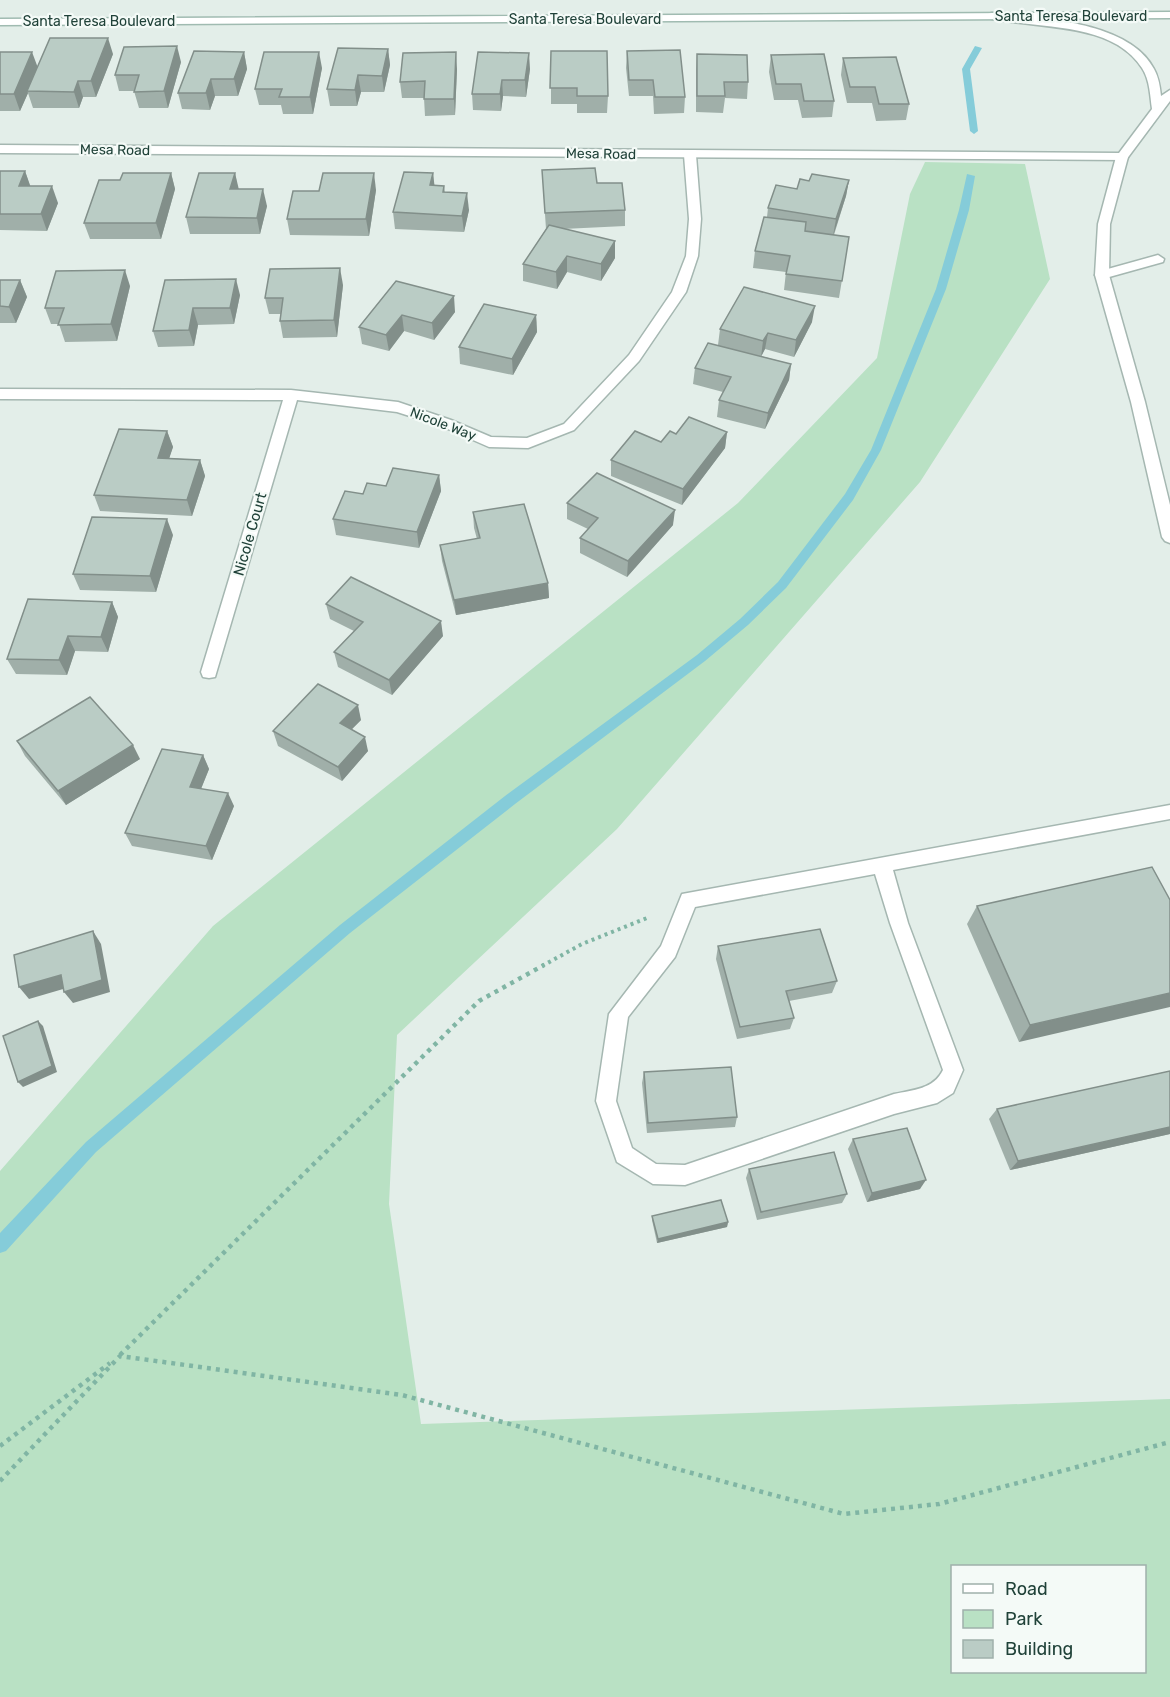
<svg xmlns="http://www.w3.org/2000/svg" width="1170" height="1697" viewBox="0 0 1170 1697" font-family="Rubik,sans-serif">
<style>
.green{fill:#b9e1c4;fill-rule:evenodd}
.lines{fill:none;stroke-linecap:round;stroke-linejoin:round}
.stream{fill:#85ccd9;fill-rule:evenodd}
.service-casing{stroke:#a5b7b1;stroke-width:3}
.minor-casing{stroke:#a5b7b1;stroke-width:3}
.tertiary-casing{stroke:#a5b7b1;stroke-width:3}
.secondary-casing{stroke:#a0bbb1;stroke-width:3}
.path-far1{stroke:#80b5a4;stroke-width:4;stroke-dasharray:3 4;stroke-linecap:butt}
.path{stroke:#80b5a4;stroke-width:4.5;stroke-dasharray:4 5;stroke-linecap:butt}
.service{fill:#fff;fill-rule:evenodd}
.minor{fill:#fff;fill-rule:evenodd}
.tertiary{fill:#fff;fill-rule:evenodd}
.secondary{fill:#fff;fill-rule:evenodd}
.wall{fill:#a0afa9}
.shaded-wall{fill:#828f8a}
.building{fill:#baccc5;stroke:#828f8a;stroke-width:1.5}
.labels{text-anchor:middle;dominant-baseline:central;stroke-width:4.5;stroke-linejoin:round;paint-order:stroke}
.far-street-label{font-size:14px;fill:#204239;stroke:#f4faf7}
.street-label{font-size:15px;fill:#204239;stroke:#f4faf7}
</style>
<rect width="100%" height="100%" fill="#e3eee9"/>
<path class="green" d="M925,162L1025,164L1050,279L920,482L617,829L397,1035L389,1204L421,1424L1170,1399V1697H0V1171L213,926L738,503L877,358L910,194ZM952,1566H1144V1672H952Z"/>
<g class="lines">
<g class="stream">
<polygon points="975,46 982,48 970,69 978,131 974,134 970,131 962,69"/>
<polygon points="967,174 975,176 969,210 946,289 881,450 853,500 786,588 748,625 705,661 515,804 350,933 96,1152 6,1251 0,1253 0,1233 86,1142 340,925 505,796 697,655 740,619 778,582 845,494 871,450 936,289 959,210"/>
</g>
<defs>
<g id="service">
<polygon points="1158,255 1164,259 1163,262 1102,279 1095,275 1097,272"/>
<path d="M1170,805V819L893,870L908,923L963,1070L953,1093L937,1103L894,1114L685,1185L653,1184L617,1162L596,1101L609,1014L661,946L682,894ZM875,874L890,923L943,1070C934,1089 913,1090 894,1094L685,1165L656,1164L632,1148L616,1101L628,1017L675,957L695,907Z"/>
</g>
<g id="minor">
<polygon points="690,151 696,155 701,219 698,256 686,292 639,361 574,430 528,448 489,447 441,426 397,412 297,400 215,677 209,678 203,677 201,672 283,400 0,399 0,389 291,390 398,402 451,420 491,437 527,438 564,424 629,355 672,292 686,256 689,219 684,155"/>
<polygon points="1122,153 1128,157 1110,224 1109,275 1145,402 1170,505 1170,543 1165,541 1162,537 1131,402 1095,275 1098,224 1116,157"/>
</g>
<path id="tertiary" d="M992,13C1040,18 1129,21 1154,69C1159,78 1160,87 1161,96L1170,90V101L1126,160L0,153V145L1119,153L1152,109C1150,96 1150,80 1142,68C1112,21 1036,29 988,18V14Z"/>
<polygon id="secondary" points="1170,12 1170,18 0,25 0,19"/>
</defs>
<use href="#service" class="service-casing"/>
<use href="#minor" class="minor-casing"/>
<use href="#tertiary" class="tertiary-casing"/>
<use href="#secondary" class="secondary-casing"/>
<polyline class="path-far1" points="542,966 582,944 647,918"/>
<g class="path">
<polyline points="120,1355 479,1001 544,965"/>
<polyline points="0,1446 110,1363"/>
<polyline points="0,1481 120,1356 402,1395 844,1514 939,1504 1170,1442"/>
</g>
<use href="#service" class="service"/>
<use href="#minor" class="minor"/>
<use href="#tertiary" class="tertiary"/>
<use href="#secondary" class="secondary"/>
</g>
<g class="wall">
<polygon points="388,49 390,65 384,92 361,92 357,106 330,106 327,89"/>
<polygon points="551,51 608,96 607,113 577,113 577,104 551,104"/>
<polygon points="627,51 685,97 684,113 654,114 653,96 629,96 626,68"/>
<polygon points="0,52 37,68 113,54 96,97 83,97 79,108 33,108 28,93 20,111 0,111"/>
<polygon points="244,52 247,69 238,96 215,96 210,110 182,109 178,93"/>
<polygon points="478,52 530,69 526,97 503,96 501,111 473,110 472,94"/>
<polygon points="697,54 748,82 747,99 725,98 723,113 696,112 696,70"/>
<polygon points="771,55 834,101 832,117 802,118 798,100 774,100 769,72"/>
<polygon points="843,58 909,104 906,120 876,121 872,103 847,103 841,75"/>
<polygon points="181,62 168,108 139,108 134,91 119,91 115,75"/>
<polygon points="322,68 313,114 283,114 281,105 259,105 255,89"/>
<polygon points="457,69 455,115 425,116 424,98 402,98 400,82"/>
<polygon points="542,170 597,183 625,210 625,226 563,229 615,258 601,281 567,272 557,289 523,281 523,264 546,229"/>
<polygon points="0,171 25,171 30,186 58,203 47,231 0,230"/>
<polygon points="171,173 175,189 161,239 90,239 84,223 120,180"/>
<polygon points="235,173 238,189 267,206 260,234 190,234 186,217"/>
<polygon points="433,173 434,185 444,186 445,192 469,210 464,232 395,229 393,212"/>
<polygon points="849,180 846,196 834,235 849,237 839,298 784,290 786,272 753,268 755,251 767,217 768,208 809,181"/>
<polygon points="376,190 369,236 290,235 287,219 319,191"/>
<polygon points="0,280 20,280 27,297 16,323 0,323"/>
<polygon points="165,280 240,295 234,324 198,325 194,346 158,347 153,331"/>
<polygon points="396,281 455,312 434,340 404,331 389,351 362,344 359,327"/>
<polygon points="343,285 337,337 283,338 280,321 281,314 269,314 265,298"/>
<polygon points="130,286 117,341 65,342 59,324 51,324 45,308"/>
<polygon points="536,315 537,332 513,375 460,364 459,347"/>
<polygon points="812,322 794,357 765,349 761,356 791,364 789,380 765,429 717,417 719,400 723,392 693,384 695,368 718,345 720,329"/>
<polygon points="167,431 173,447 169,458 200,460 205,476 192,516 100,511 94,495"/>
<polygon points="727,432 725,448 682,505 611,476 611,460 661,442 676,434"/>
<polygon points="439,475 441,491 419,548 336,535 333,519 363,494 386,486"/>
<polygon points="567,503 673,525 627,577 580,553 580,538 588,529 567,519"/>
<polygon points="473,512 548,583 549,598 456,615 442,561 440,545 477,539 474,528"/>
<polygon points="173,535 156,592 80,590 73,574"/>
<polygon points="112,602 118,617 108,652 75,651 67,675 16,674 7,659"/>
<polygon points="326,604 443,636 392,695 338,667 334,652 354,631 330,619"/>
<polygon points="361,720 352,729 368,751 342,781 278,746 273,731"/>
<polygon points="17,741 140,759 66,805 25,756"/>
<polygon points="203,755 209,769 201,789 234,806 212,860 132,846 125,833"/>
<polygon points="1170,900 1019,1042 967,924 977,906"/>
<polygon points="718,946 837,981 832,993 789,1001 794,1018 790,1029 737,1039 716,959"/>
<polygon points="1170,1071 1170,1134 1010,1170 989,1119 997,1109"/>
<polygon points="644,1072 737,1117 735,1127 647,1133 642,1083"/>
<polygon points="853,1139 920,1189 867,1202 848,1149"/>
<polygon points="749,1169 847,1194 842,1203 757,1220 746,1178"/>
<polygon points="652,1216 728,1222 727,1227 657,1243 652,1220"/>
</g>
<g class="shaded-wall">
<polygon points="108,38 113,54 96,97 91,81"/>
<polygon points="177,46 181,62 168,108 164,91"/>
<polygon points="388,49 390,65 384,92 382,76"/>
<polygon points="32,52 38,68 27,91 28,93 20,111 14,94"/>
<polygon points="244,52 247,69 238,96 234,79"/>
<polygon points="319,52 322,68 313,114 310,97"/>
<polygon points="456,52 457,69 455,115 454,99"/>
<polygon points="529,53 530,69 526,97 525,80"/>
<polygon points="358,75 361,92 357,106 355,90"/>
<polygon points="211,79 215,96 210,110 206,93"/>
<polygon points="502,80 503,96 501,111 500,94"/>
<polygon points="78,81 83,97 79,108 74,92"/>
<polygon points="25,171 31,188 19,186"/>
<polygon points="171,173 175,189 161,239 156,223"/>
<polygon points="235,173 239,190 230,189"/>
<polygon points="374,173 376,190 369,236 366,219"/>
<polygon points="433,173 435,190 430,185"/>
<polygon points="849,180 846,196 833,236 836,219"/>
<polygon points="52,186 58,203 47,231 41,214"/>
<polygon points="263,189 267,206 260,234 257,218"/>
<polygon points="467,193 469,210 464,232 462,216"/>
<polygon points="615,241 615,258 601,281 601,264"/>
<polygon points="567,256 567,272 557,289 556,272"/>
<polygon points="340,268 343,285 337,337 334,320"/>
<polygon points="125,270 130,286 117,341 111,324"/>
<polygon points="236,279 240,295 234,324 230,308"/>
<polygon points="20,280 27,297 16,323 9,307"/>
<polygon points="454,296 455,312 434,340 432,323"/>
<polygon points="815,306 812,322 794,357 796,340"/>
<polygon points="193,308 198,325 194,346 189,330"/>
<polygon points="402,315 404,331 389,351 386,335"/>
<polygon points="536,315 537,332 513,375 512,359"/>
<polygon points="768,333 765,349 761,357 763,341"/>
<polygon points="791,364 789,380 765,429 768,413"/>
<polygon points="167,431 173,447 164,474 158,458"/>
<polygon points="727,432 725,448 682,505 683,489"/>
<polygon points="200,460 205,476 192,516 187,500"/>
<polygon points="439,475 441,491 419,548 417,532"/>
<polygon points="675,510 673,525 627,577 628,561"/>
<polygon points="167,519 173,535 156,592 150,576"/>
<polygon points="548,583 549,598 456,615 454,600"/>
<polygon points="112,602 118,617 108,652 101,637"/>
<polygon points="441,621 443,636 392,695 389,680"/>
<polygon points="68,636 75,651 67,675 59,660"/>
<polygon points="358,705 361,720 344,737 340,723"/>
<polygon points="365,737 368,751 342,781 338,767"/>
<polygon points="133,745 140,759 66,805 58,791"/>
<polygon points="203,755 209,769 196,801 190,787"/>
<polygon points="228,793 234,806 212,860 206,846"/>
<polygon points="93,931 101,944 110,992 73,1003 64,992"/>
<polygon points="61,975 70,987 29,999 19,987"/>
<polygon points="1170,993 1170,1007 1019,1042 1030,1025"/>
<polygon points="38,1021 43,1026 57,1072 23,1087 18,1082"/>
<polygon points="1170,1127 1170,1134 1010,1170 1018,1161"/>
<polygon points="926,1180 920,1189 867,1202 872,1193"/>
<polygon points="728,1222 727,1227 657,1243 658,1239"/>
</g>
<g class="building">
<polygon points="50,38 108,38 91,81 78,81 74,92 27,91"/>
<polygon points="177,46 164,91 134,92 139,75 115,75 124,47"/>
<polygon points="338,48 388,49 382,76 358,75 355,90 327,89"/>
<polygon points="680,50 685,97 655,97 653,80 629,80 627,51"/>
<polygon points="194,51 244,52 234,79 211,79 206,93 178,93"/>
<polygon points="551,51 607,51 608,96 577,96 577,88 550,88"/>
<polygon points="0,52 32,52 14,94 0,94"/>
<polygon points="264,52 319,52 310,97 279,97 282,89 255,89"/>
<polygon points="456,52 454,99 424,99 425,81 400,82 403,53"/>
<polygon points="478,52 529,53 525,80 502,80 500,94 472,94"/>
<polygon points="697,54 747,55 748,82 724,82 725,96 697,96"/>
<polygon points="824,54 834,101 804,101 801,84 776,84 771,55"/>
<polygon points="896,57 909,104 879,104 875,87 850,87 843,58"/>
<polygon points="595,168 597,183 622,183 625,210 545,213 542,170"/>
<polygon points="0,171 25,171 19,186 52,186 41,214 0,214"/>
<polygon points="404,172 433,173 430,185 444,186 443,192 467,193 462,216 393,212"/>
<polygon points="123,173 171,173 156,223 84,223 99,180 120,180"/>
<polygon points="199,173 235,173 230,189 263,189 257,218 186,217"/>
<polygon points="323,173 374,173 366,219 287,219 293,191 319,191"/>
<polygon points="812,174 849,180 836,219 768,208 776,185 797,189 800,179 809,181"/>
<polygon points="764,217 806,222 805,231 849,237 842,281 786,274 790,256 755,251"/>
<polygon points="549,225 615,241 601,264 567,256 556,272 523,264"/>
<polygon points="340,268 334,320 280,321 283,298 265,298 270,269"/>
<polygon points="125,270 111,324 58,325 64,308 45,308 56,271"/>
<polygon points="236,279 230,308 193,308 189,330 153,331 165,280"/>
<polygon points="0,280 20,280 9,307 0,306"/>
<polygon points="396,281 454,296 432,323 402,315 386,335 359,327"/>
<polygon points="744,287 815,306 796,340 768,333 763,341 720,329"/>
<polygon points="484,304 536,315 512,359 459,347"/>
<polygon points="708,343 791,364 768,413 719,400 731,377 695,368"/>
<polygon points="689,417 727,432 683,489 611,460 635,431 661,442 670,431 676,434"/>
<polygon points="119,429 167,431 158,458 200,460 187,500 94,495"/>
<polygon points="393,468 439,475 417,532 333,519 345,491 363,494 367,483 386,486"/>
<polygon points="597,473 675,510 628,561 580,538 598,518 567,503"/>
<polygon points="524,504 548,583 454,600 440,545 480,538 473,512"/>
<polygon points="92,517 167,519 150,576 73,574"/>
<polygon points="351,577 441,621 389,680 334,652 363,622 326,604"/>
<polygon points="28,599 112,602 101,637 68,636 59,660 7,659"/>
<polygon points="318,684 358,705 340,723 365,737 338,767 273,731"/>
<polygon points="90,697 133,745 58,791 17,741"/>
<polygon points="162,749 203,755 190,787 228,793 206,846 125,833"/>
<polygon points="1152,867 1170,900 1170,993 1030,1025 977,906"/>
<polygon points="820,929 837,981 786,991 794,1018 740,1027 718,946"/>
<polygon points="93,931 102,980 64,992 61,975 19,987 14,955"/>
<polygon points="38,1021 52,1066 18,1082 3,1036"/>
<polygon points="731,1067 737,1117 648,1123 644,1072"/>
<polygon points="1170,1071 1170,1127 1018,1161 997,1109"/>
<polygon points="907,1128 926,1180 872,1193 853,1139"/>
<polygon points="834,1152 847,1194 761,1212 749,1169"/>
<polygon points="721,1200 728,1222 658,1239 652,1216"/>
</g>
<g class="labels">
<g class="far-street-label">
<text x="1071" y="16">Santa Teresa Boulevard</text>
<text x="585" y="19">Santa Teresa Boulevard</text>
<text x="99" y="21">Santa Teresa Boulevard</text>
<text transform="translate(115 150) rotate(1)">Mesa Road</text>
<text transform="translate(601 154) rotate(1)">Mesa Road</text>
<text transform="translate(443 424) rotate(21)">Nicole Way</text>
</g>
<g class="street-label">
<text transform="translate(250 534) rotate(-74)">Nicole Court</text>
</g>
</g>
<rect x="951" y="1565" width="195" height="108" fill="#f4faf7" stroke="#9fb0ab" stroke-width="1.5"/>
<rect x="963" y="1584" width="30" height="9" fill="#ffffff" stroke="#9fb0ab" stroke-width="1.5"/>
<text x="1005" y="1595" font-size="18" fill="#204239">Road</text>
<rect x="963" y="1610" width="30" height="18" fill="#b9e1c4" stroke="#9fb0ab" stroke-width="1.5"/>
<text x="1005" y="1625" font-size="18" fill="#204239">Park</text>
<rect x="963" y="1640" width="30" height="18" fill="#baccc5" stroke="#9fb0ab" stroke-width="1.5"/>
<text x="1005" y="1655" font-size="18" fill="#204239">Building</text>
</svg>
